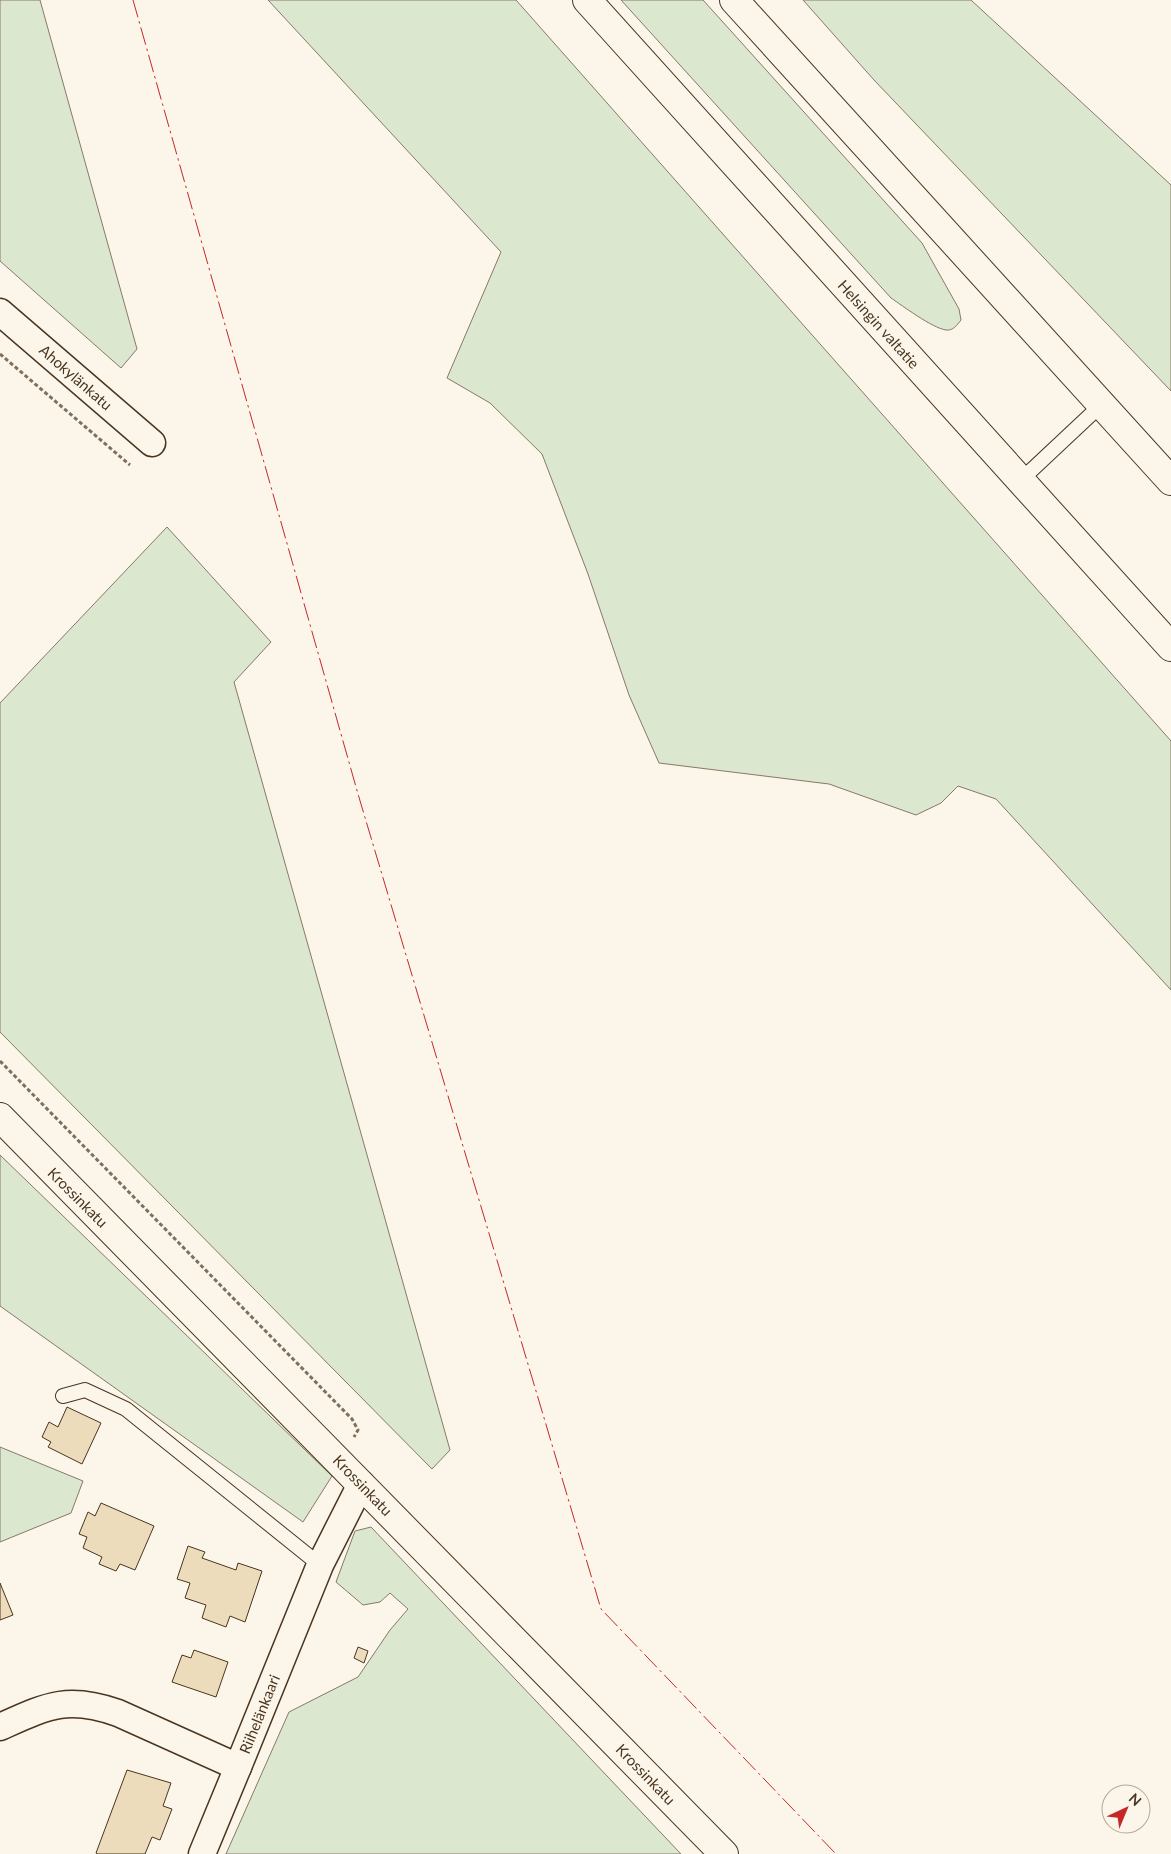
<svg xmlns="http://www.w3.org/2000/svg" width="1171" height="1854" viewBox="0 0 1171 1854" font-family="Lato,sans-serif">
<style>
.green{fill:#dce7d0;stroke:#887966}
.building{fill:#ecdcbc;stroke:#4a3520}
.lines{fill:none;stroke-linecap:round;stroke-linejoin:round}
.lane-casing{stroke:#4a3520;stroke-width:16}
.street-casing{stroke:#4a3520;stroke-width:29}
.secondary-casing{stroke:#4a3520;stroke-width:30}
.highway-casing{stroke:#4a3520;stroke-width:30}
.path{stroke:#7f6f5c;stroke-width:3;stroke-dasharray:4 2.5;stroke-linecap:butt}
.lane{stroke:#fbf6e9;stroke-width:14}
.street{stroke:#fbf6e9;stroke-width:26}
.secondary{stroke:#fbf6e9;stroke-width:28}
.highway{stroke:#fbf6e9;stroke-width:28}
.power{stroke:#c62828;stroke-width:1;stroke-dasharray:18 4 2.5 4;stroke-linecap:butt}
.labels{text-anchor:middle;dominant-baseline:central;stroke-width:4;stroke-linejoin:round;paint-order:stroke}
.street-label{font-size:15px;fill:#4a3520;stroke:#fbf6e9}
</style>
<rect width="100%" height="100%" fill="#fbf6e9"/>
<g class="green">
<polygon points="0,0 40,0 137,349 121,368 0,261"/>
<polygon points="268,0 516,0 1171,741 1171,990 996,799 958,786 941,803 916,815 829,784 659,763 629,695 588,574 542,454 490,403 447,378 501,252"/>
<path d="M621,0H703L922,243L959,309L961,320C957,325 953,331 946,330C932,328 903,306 891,298Z"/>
<polygon points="803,0 971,0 1171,185 1171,391 874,80"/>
<polygon points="167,527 271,642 234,682 450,1450 432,1469 0,1032 0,703"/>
<polygon points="0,1155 332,1476 303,1522 0,1306"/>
<polygon points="0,1447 83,1481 71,1513 0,1542"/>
<polygon points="371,1527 681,1854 226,1854 289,1712 358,1677 390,1630 408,1609 390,1593 380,1602 363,1605 336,1582 355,1531"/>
</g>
<g class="building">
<polygon points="67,1407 101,1423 82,1464 48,1447 51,1442 42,1437 49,1422 58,1427"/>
<polygon points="101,1503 154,1526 135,1570 120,1564 116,1571 99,1564 102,1557 83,1548 87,1537 79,1534 88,1512 95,1516"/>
<polygon points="188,1546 205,1552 202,1558 236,1570 238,1563 262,1571 245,1622 230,1616 226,1627 202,1618 206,1605 185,1598 190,1583 177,1579"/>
<polygon points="0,1583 13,1615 0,1620"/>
<polygon points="358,1647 368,1651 364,1663 354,1658"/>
<polygon points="194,1650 228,1662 216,1697 172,1682 182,1655 191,1658"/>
<polygon points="127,1770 171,1783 163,1806 172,1809 160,1840 152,1837 145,1854 98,1854 96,1853"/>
</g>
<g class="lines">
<defs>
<g id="lane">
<polyline points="1020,481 1101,405"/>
<polyline points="63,1396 85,1390 126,1409 320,1565"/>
</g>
<g id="street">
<polyline points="0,312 152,443"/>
<path d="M0,1727C47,1706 67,1695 118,1713L238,1767L320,1565L361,1484"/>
<polyline points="202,1854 238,1767"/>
</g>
<polyline id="secondary" points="0,1117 724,1854"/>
<g id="highway">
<polyline points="587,0 1171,647"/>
<polyline points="734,0 1171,481"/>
</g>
</defs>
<use href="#lane" class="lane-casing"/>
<use href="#street" class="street-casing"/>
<use href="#secondary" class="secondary-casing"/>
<use href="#highway" class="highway-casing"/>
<g class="path">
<polyline points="0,354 130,465"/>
<polyline points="0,1061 352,1419 358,1430 354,1437"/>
</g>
<use href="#lane" class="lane"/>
<use href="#street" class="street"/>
<use href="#secondary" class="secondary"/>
<use href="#highway" class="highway"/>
<polyline class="power" points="133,0 358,794 601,1609 836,1854"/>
</g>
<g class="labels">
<g class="street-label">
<text transform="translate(879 324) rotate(48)">Helsingin valtatie</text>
<text transform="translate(76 377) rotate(41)">Ahokylänkatu</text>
<text transform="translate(78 1197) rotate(45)">Krossinkatu</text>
<text transform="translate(363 1485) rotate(46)">Krossinkatu</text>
<text transform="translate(259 1714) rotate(-68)">Riihelänkaari</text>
<text transform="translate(646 1774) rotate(46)">Krossinkatu</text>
</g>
</g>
<g transform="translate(1126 1809) rotate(44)"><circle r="24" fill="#fbf6e9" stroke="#b4a999"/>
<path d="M0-4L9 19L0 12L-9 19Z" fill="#c62828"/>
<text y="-8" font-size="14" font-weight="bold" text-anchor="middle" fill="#4a3520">N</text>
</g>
</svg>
